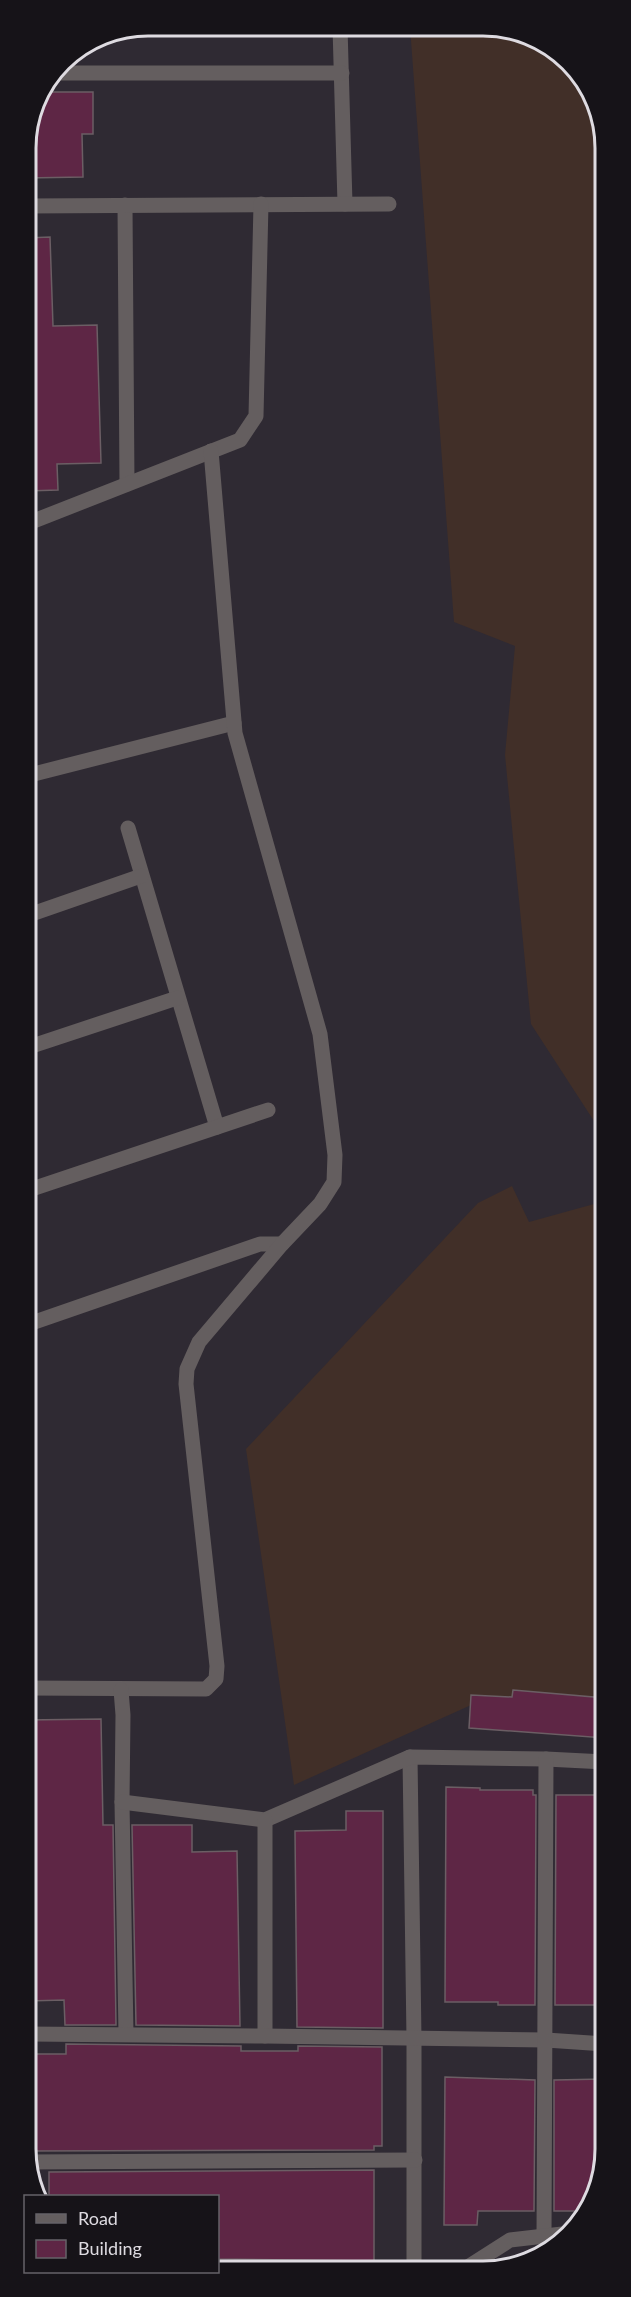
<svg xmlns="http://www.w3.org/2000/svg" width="631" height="2297" viewBox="0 0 631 2297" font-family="Lato,sans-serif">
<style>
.industrial{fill:#412f28}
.building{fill:#5e2645;stroke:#6b5e64;stroke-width:1.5}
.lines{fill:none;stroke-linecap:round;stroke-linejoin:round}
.street{stroke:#645e5f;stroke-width:15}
.rim{fill:none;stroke:#dedbe1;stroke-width:3}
</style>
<rect width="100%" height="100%" fill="#2f2a33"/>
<g class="industrial">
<polygon points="410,27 507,28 575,67 604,131 605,1138 531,1024 505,755 515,646 454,622"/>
<polygon points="512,1186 529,1222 605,1201 605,1705 491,1696 294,1785 246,1449 478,1203"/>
</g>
<g class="building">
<polygon points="39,92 93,92 93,134 82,134 83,177 26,178 26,140"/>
<polygon points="50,237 53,326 97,325 101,463 57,464 58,490 26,491 26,238"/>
<polygon points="513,1690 605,1698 605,1738 469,1728 471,1695 512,1697"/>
<polygon points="101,1719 103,1825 113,1825 116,2025 65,2025 64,2000 27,2001 26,1720"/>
<polygon points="446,1787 480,1788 480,1790 533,1790 533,1795 536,1795 535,2005 498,2005 498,2002 445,2002"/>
<polygon points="556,1795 605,1795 605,2005 555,2005"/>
<polygon points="346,1811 383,1811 383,2028 297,2027 295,1831 346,1830"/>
<polygon points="132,1825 192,1825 192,1852 237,1851 240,2026 136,2025"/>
<polygon points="66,2044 241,2046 241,2051 298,2051 298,2046 382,2047 382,2146 374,2146 374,2150 27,2151 27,2054 66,2054"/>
<polygon points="445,2077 535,2080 534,2211 478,2211 477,2225 444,2225"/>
<polygon points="605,2079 605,2157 583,2211 554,2211 554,2080"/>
<polygon points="374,2170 374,2261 218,2259 218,2196 49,2196 49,2172"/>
</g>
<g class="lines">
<g class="street">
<polyline points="340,27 345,204"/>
<polyline points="53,73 342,73"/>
<polyline points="125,205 127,484"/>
<polyline points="26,206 389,204"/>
<polyline points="26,524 240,440 256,416 261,204"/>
<polyline points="26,776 234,723"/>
<polyline points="128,828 217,1127"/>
<polyline points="26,916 141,876"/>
<polyline points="26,1048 177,998"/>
<polyline points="26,1191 268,1110"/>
<polyline points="26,1325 260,1244 282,1244"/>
<polyline points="26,1688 206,1689 216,1679 217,1666 186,1384 187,1369 199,1342 282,1244 320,1204 334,1182 335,1155 320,1034 235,733 211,451"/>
<polyline points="121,1690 123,1715 122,1802 126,2034"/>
<polyline points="410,1757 414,2039 414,2270"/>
<polyline points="122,1802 265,1820 410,1757 546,1759 605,1762"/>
<polyline points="265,1820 265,2036"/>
<polyline points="27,2034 265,2036 546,2040 605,2044"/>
<polyline points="27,2162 415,2160"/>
<polyline points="544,2237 546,1759"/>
<polyline points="463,2270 510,2240 571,2233"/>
</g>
</g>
<path d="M0 0H631V2297H0ZM148 36H483A112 112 0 0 1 595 148V2149A112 112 0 0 1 483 2261H148A112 112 0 0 1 36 2149V148A112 112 0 0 1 148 36Z" fill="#161318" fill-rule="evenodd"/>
<path class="rim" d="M148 36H483A112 112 0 0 1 595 148V2149A112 112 0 0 1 483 2261H148A112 112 0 0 1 36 2149V148A112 112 0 0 1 148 36Z"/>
<rect x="24" y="2195" width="195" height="78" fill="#161318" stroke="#666368" stroke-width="1.5"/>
<rect x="36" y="2214" width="30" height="9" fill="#645e5f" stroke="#666368" stroke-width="1.5"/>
<text x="78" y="2225" font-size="18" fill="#dedbe1">Road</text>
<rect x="36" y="2240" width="30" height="18" fill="#5e2645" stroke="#666368" stroke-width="1.5"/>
<text x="78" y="2255" font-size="18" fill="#dedbe1">Building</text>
</svg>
